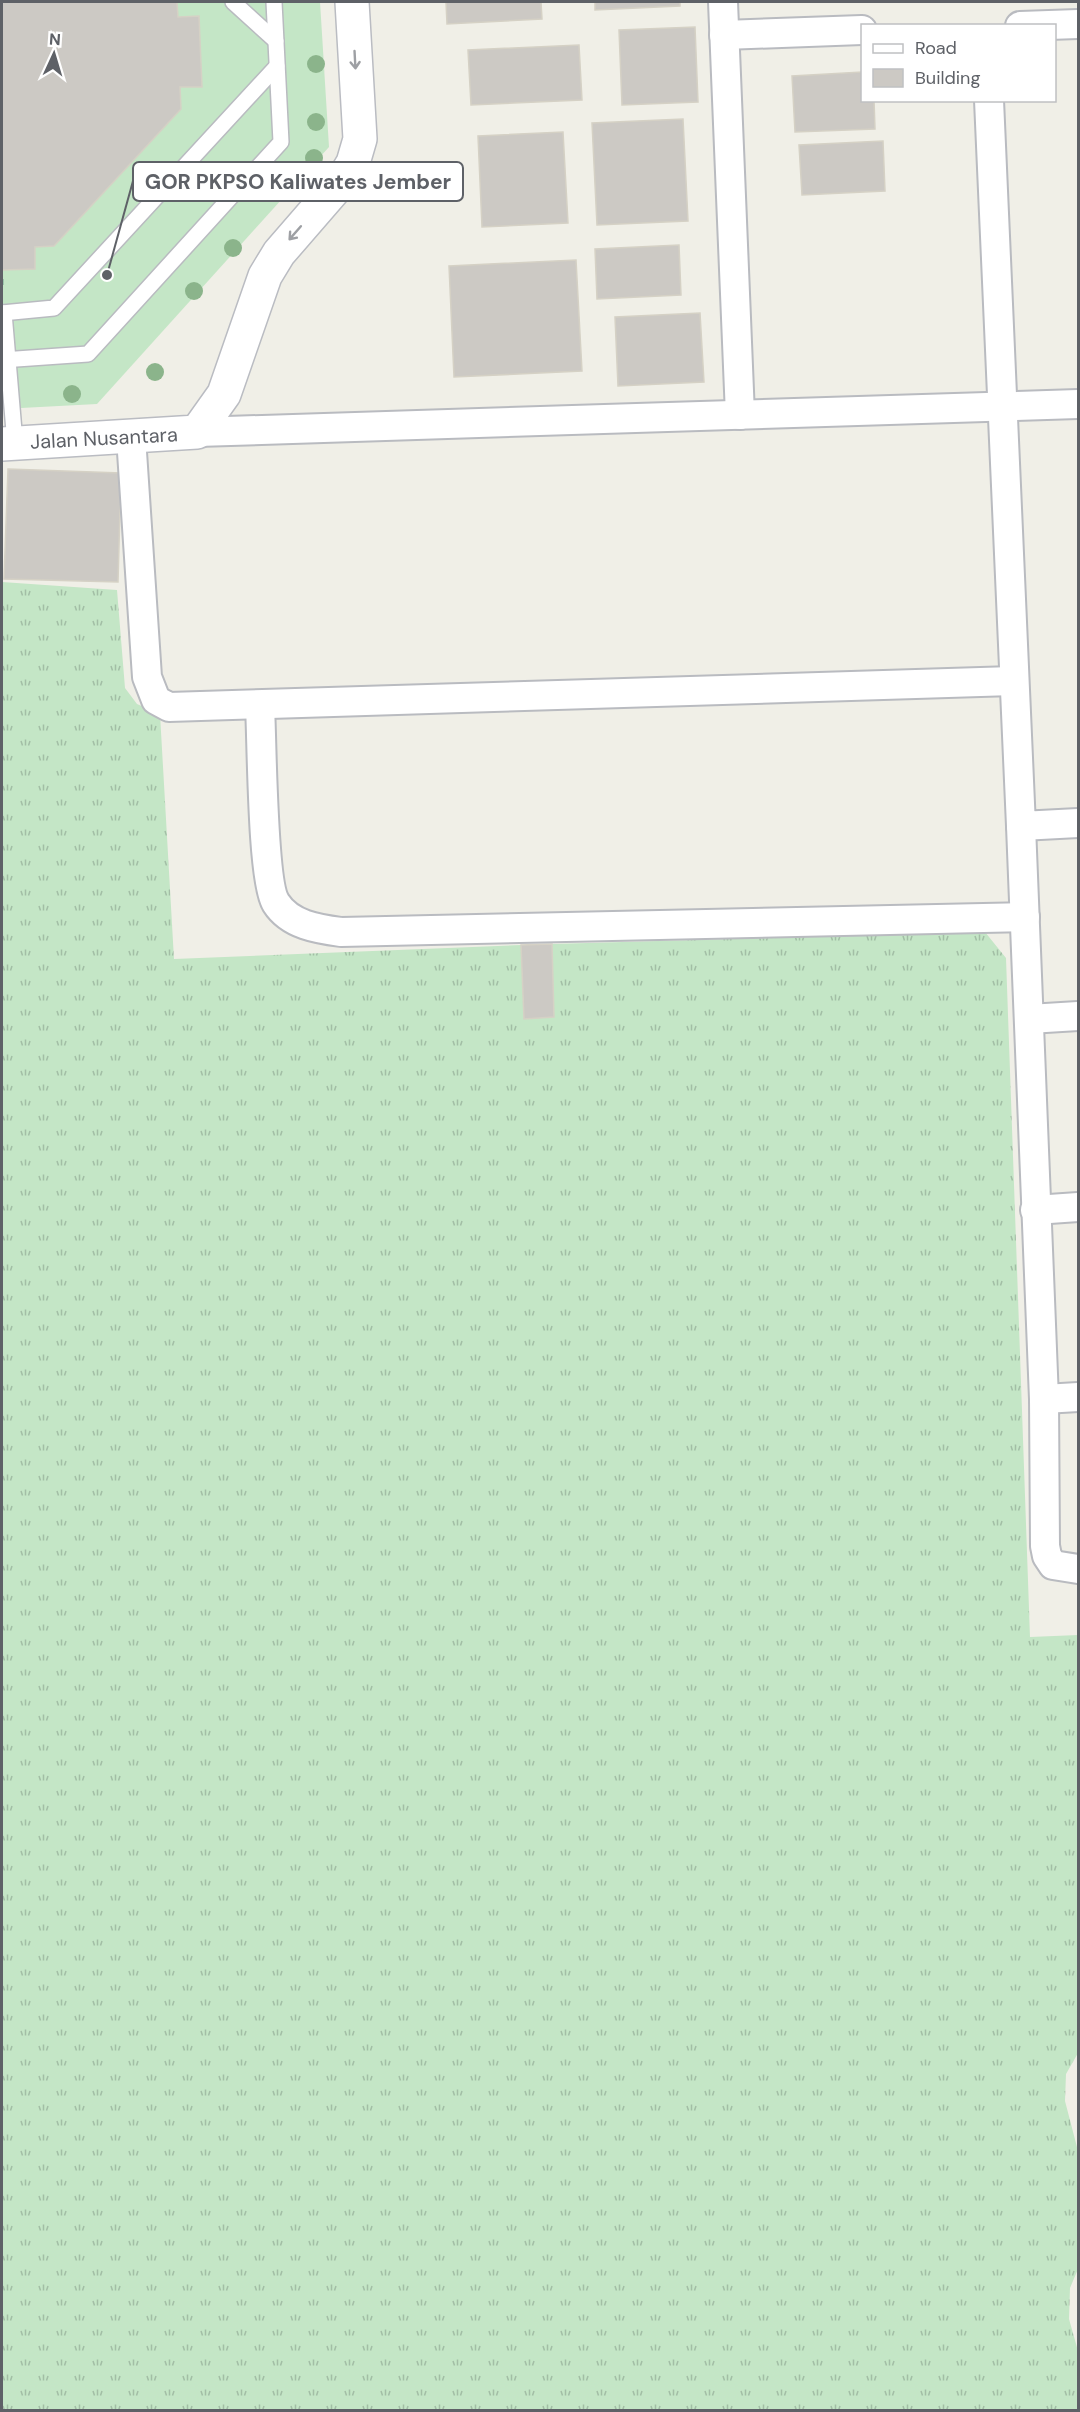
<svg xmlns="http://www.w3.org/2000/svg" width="1080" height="2412" viewBox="0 0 1080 2412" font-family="'DM Sans',sans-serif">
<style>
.grass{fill:url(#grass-tufts)}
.garden{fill:#c4e6c6}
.building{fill:#ccc9c4;stroke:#d5d1c5;stroke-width:1.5}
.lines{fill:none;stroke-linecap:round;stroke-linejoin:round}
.lane-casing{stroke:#b9bbc0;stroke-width:18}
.street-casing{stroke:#b9bbc0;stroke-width:32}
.secondary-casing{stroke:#babcc2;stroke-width:36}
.path{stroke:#9cc5aa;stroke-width:4;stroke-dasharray:6 3;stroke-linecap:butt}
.lane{stroke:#fff;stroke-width:15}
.street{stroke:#fff;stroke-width:28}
.secondary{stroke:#fff;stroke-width:33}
.tree{fill:#8bb48b}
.oneway{stroke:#9ea0a4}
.labels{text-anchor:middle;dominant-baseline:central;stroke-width:6;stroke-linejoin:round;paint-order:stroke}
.street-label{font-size:20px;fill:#5e6167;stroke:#fff}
.leader{fill:none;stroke:#5e6167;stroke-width:2}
.callout-dot{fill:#5e6167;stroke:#fff;stroke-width:2}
.callout{fill:#fff;stroke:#5e6167;stroke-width:2}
.callout-label{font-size:21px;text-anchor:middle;font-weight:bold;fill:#5e6167}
</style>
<defs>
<pattern id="grass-tufts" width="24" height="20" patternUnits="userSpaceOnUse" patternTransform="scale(1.5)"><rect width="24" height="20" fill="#c4e6c6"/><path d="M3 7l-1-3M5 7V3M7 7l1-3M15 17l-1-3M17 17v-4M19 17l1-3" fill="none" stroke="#a2bea5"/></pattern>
</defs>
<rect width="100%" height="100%" fill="#f0efe7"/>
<polygon class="grass" points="2,582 117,590 125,688 137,704 160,714 174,959 521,945 524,1019 554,1017 552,944 985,932 1006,958 1030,1637 1078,1635 1078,2053 1066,2074 1065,2101 1078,2151 1078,2269 1070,2288 1069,2319 1078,2351 1078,2410 2,2410"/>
<polygon class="garden" points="2,2 320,2 329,147 97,404 2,409"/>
<g class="building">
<polygon points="2,2 177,2 178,17 199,16 202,87 180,87 181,109 54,246 35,247 35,269 2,270"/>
<polygon points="446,2 541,2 542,19 447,24"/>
<polygon points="595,2 680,2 680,6 595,10"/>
<polygon points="695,27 698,102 622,105 619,30"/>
<polygon points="579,45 582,100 471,105 468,50"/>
<polygon points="862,72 862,100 874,100 875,129 795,132 792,76"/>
<polygon points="683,119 688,221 597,225 592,123"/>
<polygon points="563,132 568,223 482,227 478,136"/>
<polygon points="883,141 885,191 802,195 799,145"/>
<polygon points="679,245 681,295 597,299 595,249"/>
<polygon points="576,260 582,371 454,377 449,266"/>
<polygon points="700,313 704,382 618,386 615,317"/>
<polygon points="8,469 121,473 118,582 4,579"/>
<polygon points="552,944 554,1017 524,1019 521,945"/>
</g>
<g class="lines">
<defs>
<g id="lane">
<polyline points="233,2 276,41"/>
<polyline points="2,313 54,308 277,66"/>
<polyline points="4,313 15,443"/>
<polyline points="2,360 88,354 281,142 274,2"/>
</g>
<g id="street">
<polyline points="723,2 740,415"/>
<polyline points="1020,26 1078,24"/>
<polyline points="724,35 862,30"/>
<polyline points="989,100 1021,826 1078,823"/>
<polyline points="197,432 1078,404"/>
<polyline points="131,437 147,677 156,700 169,707 1013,681"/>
<path d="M260,707C262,740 262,882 276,903C290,925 318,929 341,932L1025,917"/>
<polyline points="1021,826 1044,1399 1045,1546 1047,1556 1053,1565 1078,1569"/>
<polyline points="1029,1019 1078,1016"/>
<polyline points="1035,1210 1078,1207"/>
<polyline points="1044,1399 1078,1397"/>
</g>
<polyline id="secondary" points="2,444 197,432 224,394 265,276 279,253 344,178 353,163 360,139 352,2"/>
</defs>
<use href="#lane" class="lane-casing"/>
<use href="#street" class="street-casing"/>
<use href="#secondary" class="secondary-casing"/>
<polyline class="path" points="2,279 2,288"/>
<use href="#lane" class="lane"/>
<use href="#street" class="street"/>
<use href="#secondary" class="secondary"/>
</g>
<g class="tree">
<circle cx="316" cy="64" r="9"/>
<circle cx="316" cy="122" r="9"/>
<circle cx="314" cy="158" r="9"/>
<circle cx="287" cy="192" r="9"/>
<circle cx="233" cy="248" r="9"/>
<circle cx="194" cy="291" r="9"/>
<circle cx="155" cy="372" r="9"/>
<circle cx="72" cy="394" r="9"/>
</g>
<defs><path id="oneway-shaft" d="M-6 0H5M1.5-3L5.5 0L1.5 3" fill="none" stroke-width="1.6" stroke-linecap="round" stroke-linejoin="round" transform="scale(1.5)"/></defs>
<g class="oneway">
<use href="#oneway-shaft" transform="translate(355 60) rotate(87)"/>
<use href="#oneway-shaft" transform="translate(295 233) rotate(131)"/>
</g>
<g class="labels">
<g class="street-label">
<text transform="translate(104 438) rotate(-3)">Jalan Nusantara</text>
</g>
</g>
<path class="leader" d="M107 275L133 181"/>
<circle class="callout-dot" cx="107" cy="275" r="6"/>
<rect class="callout" x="133" y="162" width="330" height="39" rx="6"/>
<g class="callout-label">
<text x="298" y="189">GOR PKPSO Kaliwates Jember</text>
</g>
<rect width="1080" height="2412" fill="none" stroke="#5e6167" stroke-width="6"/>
<rect x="861" y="24" width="195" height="78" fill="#ffffff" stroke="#bfc0c2" stroke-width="1.5"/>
<rect x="873" y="44" width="30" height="9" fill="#ffffff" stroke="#bfc0c2" stroke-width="1.5"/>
<text x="915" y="54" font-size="18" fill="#5e6167">Road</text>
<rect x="873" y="69" width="30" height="18" fill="#ccc9c4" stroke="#bfc0c2" stroke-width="1.5"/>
<text x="915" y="84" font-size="18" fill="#5e6167">Building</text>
<g transform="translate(54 54) rotate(4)" stroke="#ffffff" stroke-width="4.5" paint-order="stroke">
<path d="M0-4.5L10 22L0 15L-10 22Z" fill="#5e6167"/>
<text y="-9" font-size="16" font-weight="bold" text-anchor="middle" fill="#5e6167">N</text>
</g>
</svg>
